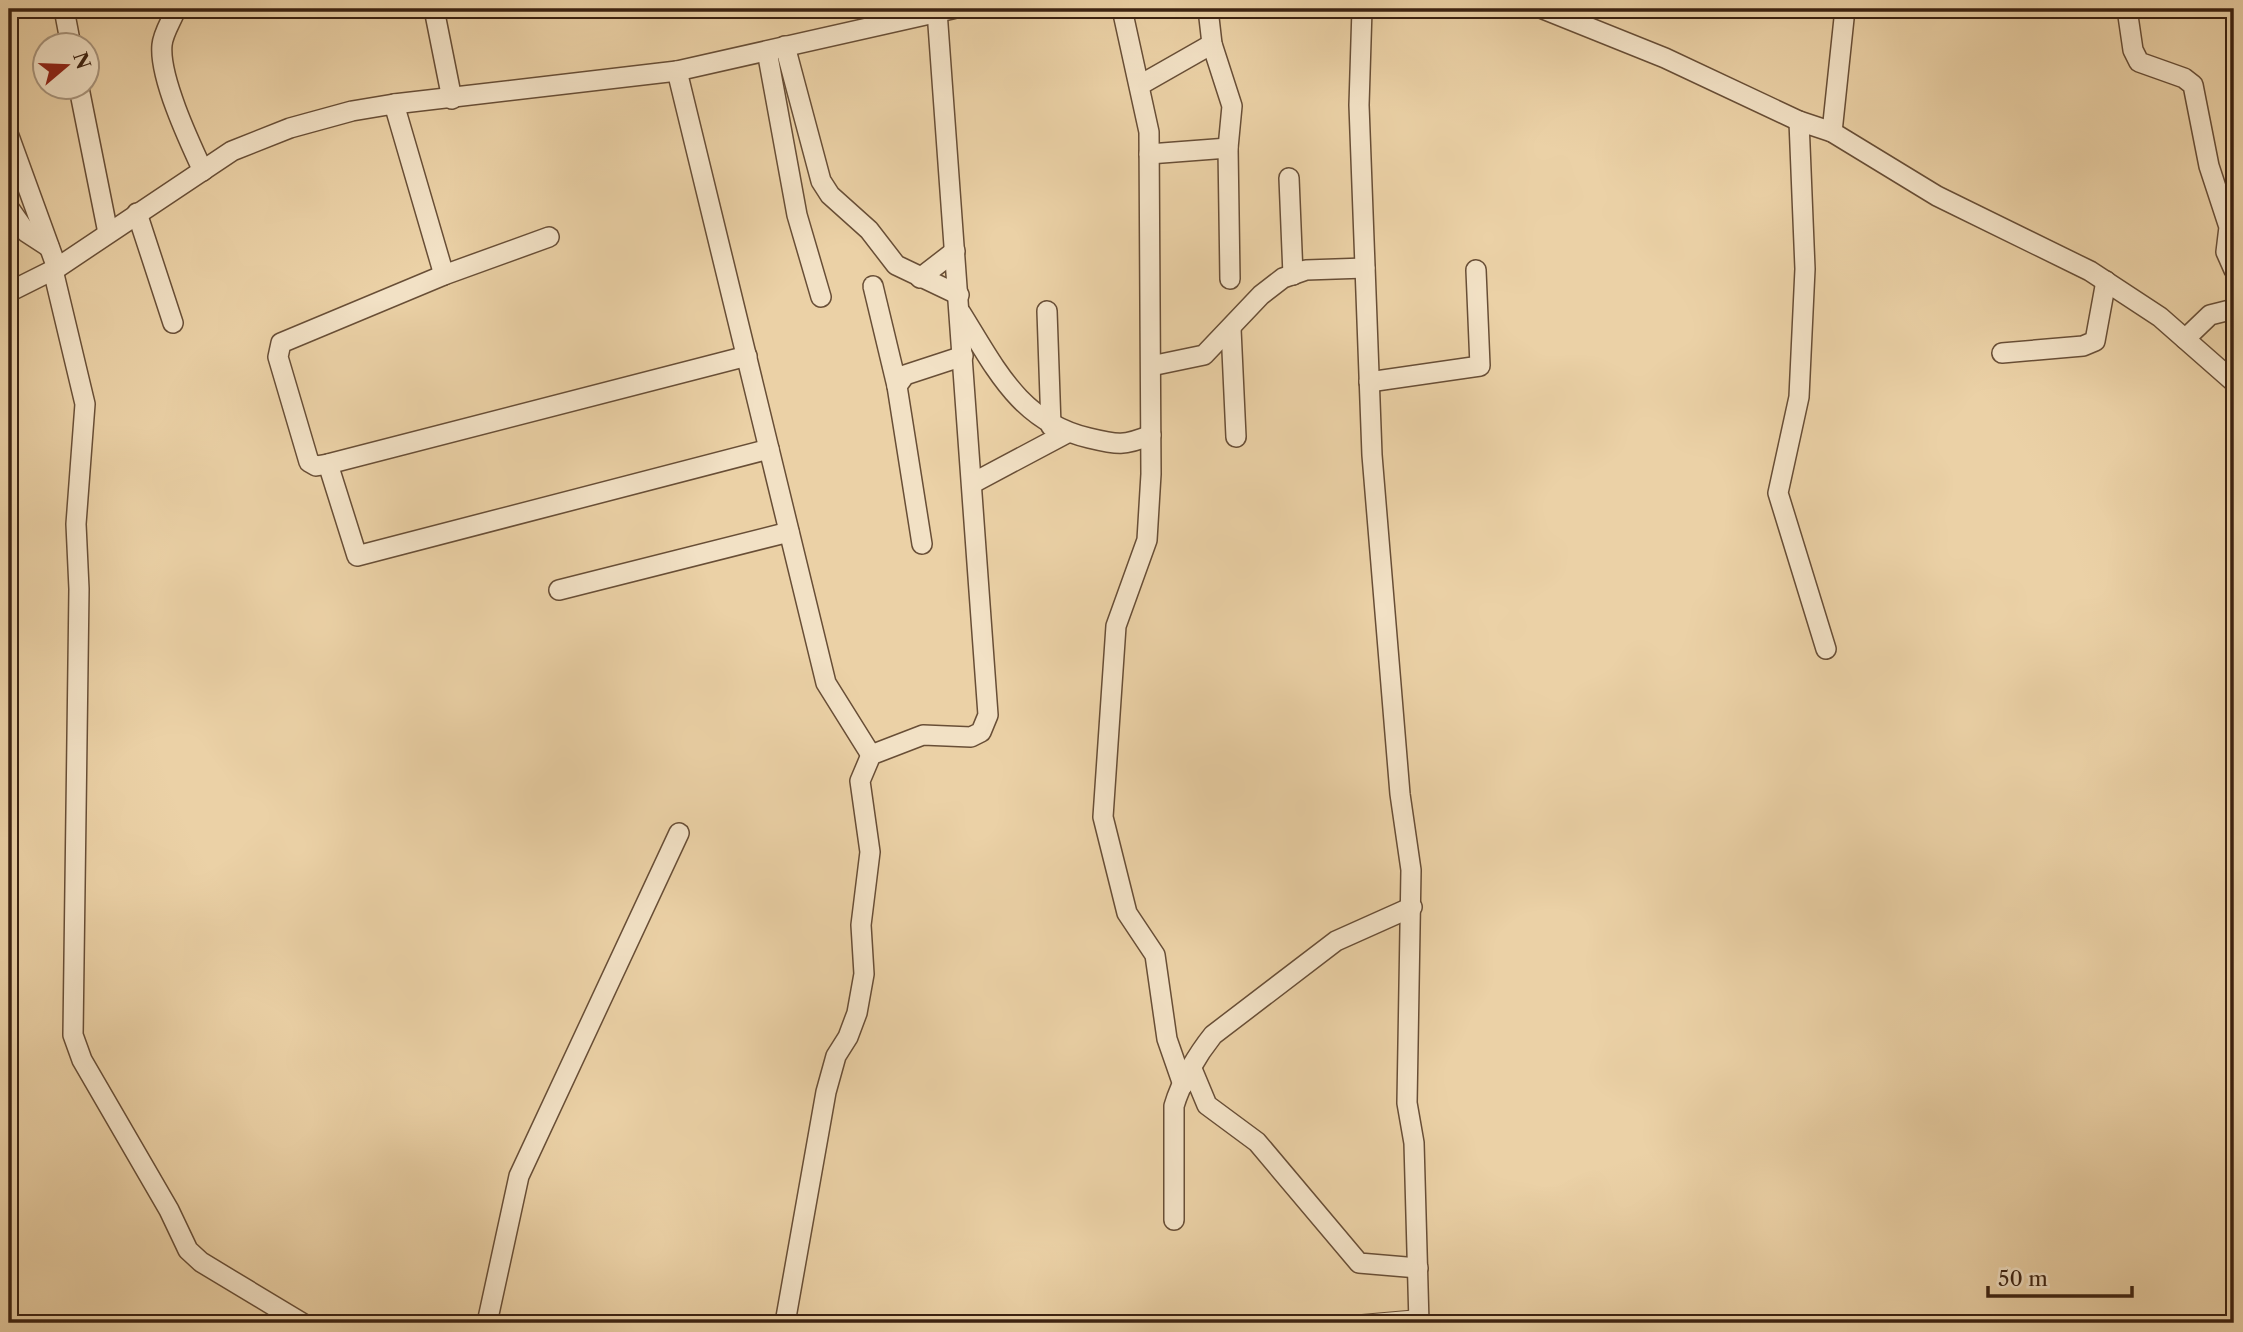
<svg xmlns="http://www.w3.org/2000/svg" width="2243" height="1332" viewBox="0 0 2243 1332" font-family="'Libre Caslon Text',serif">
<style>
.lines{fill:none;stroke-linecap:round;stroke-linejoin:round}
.lane-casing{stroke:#684e36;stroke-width:12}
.street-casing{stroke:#684e36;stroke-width:22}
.lane{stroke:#f2e1c5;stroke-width:10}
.street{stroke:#f2e1c5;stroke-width:19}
</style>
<rect width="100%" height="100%" fill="#ebd1a6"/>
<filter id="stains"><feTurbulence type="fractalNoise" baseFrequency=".00286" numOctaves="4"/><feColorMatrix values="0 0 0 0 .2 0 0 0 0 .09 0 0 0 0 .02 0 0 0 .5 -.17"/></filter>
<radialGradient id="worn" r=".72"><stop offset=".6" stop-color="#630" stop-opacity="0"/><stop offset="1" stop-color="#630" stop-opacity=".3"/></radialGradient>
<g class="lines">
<defs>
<polyline id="lane" points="1355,1323 1362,1320 1419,1315"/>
<g id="street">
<polyline points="64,9 71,46"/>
<path d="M176,9C172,20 163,33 162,45C159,77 189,141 203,171"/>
<polyline points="434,9 452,99"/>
<polyline points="1122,9 1149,132 1151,474 1147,540 1116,626 1103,817 1127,913 1155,955 1167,1039 1183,1085"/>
<polyline points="1208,9 1212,44 1232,106 1228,148 1230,279"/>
<polyline points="1362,9 1359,105 1372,455 1400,794 1411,870 1407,1103 1414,1143 1419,1323"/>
<polyline points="1543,9 1665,58 1799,121 1832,132 1937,196 2090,271 2160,317 2234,382"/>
<polyline points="2127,9 2133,50 2139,62 2184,78 2193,85 2209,166 2229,227 2226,252 2234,270"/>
<polyline points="785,46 821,181 830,195 869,230 896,265 959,295"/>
<polyline points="767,51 797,215 821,297"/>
<polyline points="677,71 826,683 871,755"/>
<polyline points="1140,85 1212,44"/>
<polyline points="79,88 108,233"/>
<polyline points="394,104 444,275"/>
<polyline points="1799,121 1805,269 1799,397 1778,493 1826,649"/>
<polyline points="1832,132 1845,9"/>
<polyline points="9,136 57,268"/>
<polyline points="1149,154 1228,148"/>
<polyline points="1289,178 1293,275"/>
<polyline points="9,208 26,232 49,247"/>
<polyline points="137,213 173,323"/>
<polyline points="549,237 444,275 281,343 278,357 309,462 316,466 328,464 747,356"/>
<polyline points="53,270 85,404 76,524 79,589 73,1035 82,1060 169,1210 188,1250 201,1262 302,1323"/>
<polyline points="920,278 955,251"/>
<polyline points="873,286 897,386"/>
<polyline points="9,292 57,268 232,151 290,128 352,111 394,104 677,71 952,9"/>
<polyline points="1047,311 1051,426"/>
<path d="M961,313C996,369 1020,422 1089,438C1118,445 1124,446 1151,435"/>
<polyline points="1231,329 1236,437"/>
<polyline points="2185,339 2210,315 2234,309"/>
<polyline points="2002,353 2083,346 2095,341 2106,281"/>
<polyline points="1151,366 1204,355 1261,295 1283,278 1306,270 1365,268"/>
<polyline points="1369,382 1480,366 1476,270"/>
<polyline points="328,464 357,556 769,449"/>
<polyline points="973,483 1067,433"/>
<polyline points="922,544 897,386 905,375 963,356"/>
<polyline points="559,590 789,532"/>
<polyline points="1192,1069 1207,1105 1257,1142 1359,1263 1418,1268"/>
<path d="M1174,1220V1106C1181,1082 1197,1055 1213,1035L1336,941L1412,907"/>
<polyline points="487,1323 519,1176 679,833"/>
<polyline points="785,1323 826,1092 836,1056 848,1037 857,1013 864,974 861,925 870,852 860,781 871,755 923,735 971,737 981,732 988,715 937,11"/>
</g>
</defs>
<use href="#lane" class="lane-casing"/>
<use href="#street" class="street-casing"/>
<use href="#lane" class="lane"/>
<use href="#street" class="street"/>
</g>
<rect width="2243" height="1332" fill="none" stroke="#ebd1a6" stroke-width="35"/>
<rect x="10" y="10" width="2222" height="1311" fill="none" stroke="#3c2211" stroke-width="3.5"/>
<rect x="18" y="18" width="2208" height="1297" fill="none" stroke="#3c2211" stroke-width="2"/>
<g transform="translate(66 66) rotate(71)"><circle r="33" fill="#f2e1c5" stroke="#a9957d" stroke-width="2"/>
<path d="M0-5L12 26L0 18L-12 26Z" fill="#8f2418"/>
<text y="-10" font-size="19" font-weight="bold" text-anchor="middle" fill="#3c2211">N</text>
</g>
<path d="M1988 1286v10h144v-10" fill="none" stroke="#3c2211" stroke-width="3.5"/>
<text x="1998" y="1286" font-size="21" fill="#3c2211" stroke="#f2e1c5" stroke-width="5" paint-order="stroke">50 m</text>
<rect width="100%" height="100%" filter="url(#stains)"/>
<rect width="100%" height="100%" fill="url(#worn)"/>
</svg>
